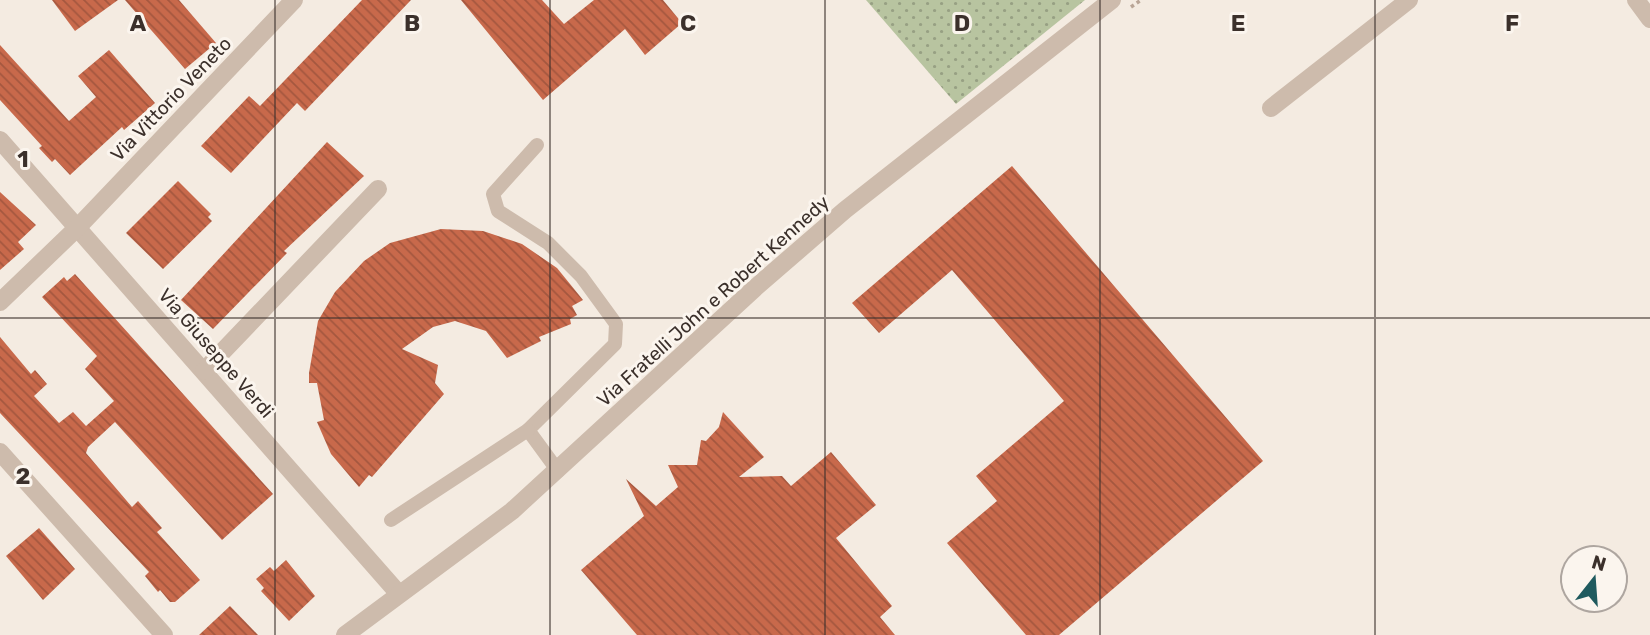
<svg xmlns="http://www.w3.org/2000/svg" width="1650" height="635" viewBox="0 0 1650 635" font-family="Rubik,sans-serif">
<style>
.park{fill:url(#park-dots)}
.building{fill:url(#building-back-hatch)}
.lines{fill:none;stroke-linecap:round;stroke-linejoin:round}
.path{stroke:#b9a596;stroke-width:3.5;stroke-dasharray:3.5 3.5;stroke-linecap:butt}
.service{stroke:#cdbbac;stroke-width:14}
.minor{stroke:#cdbbac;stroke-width:18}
.grid{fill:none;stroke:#3b302b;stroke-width:2;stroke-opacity:0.55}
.labels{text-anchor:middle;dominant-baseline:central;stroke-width:6;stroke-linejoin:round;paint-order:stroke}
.street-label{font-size:19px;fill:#3b302b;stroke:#fbf5ee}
.grid-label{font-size:23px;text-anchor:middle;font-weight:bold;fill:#3b302b;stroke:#fbf5ee;stroke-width:6;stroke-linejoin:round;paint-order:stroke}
</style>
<defs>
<pattern id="park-dots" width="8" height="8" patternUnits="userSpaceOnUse" patternTransform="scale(1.75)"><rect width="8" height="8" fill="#b8c4a0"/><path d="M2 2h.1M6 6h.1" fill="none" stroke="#97a083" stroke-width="1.8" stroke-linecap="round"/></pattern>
<pattern id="building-back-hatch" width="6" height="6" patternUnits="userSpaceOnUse" patternTransform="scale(1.75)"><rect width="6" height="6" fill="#c8694b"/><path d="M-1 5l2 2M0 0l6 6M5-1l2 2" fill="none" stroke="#a4573f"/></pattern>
</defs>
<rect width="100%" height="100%" fill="#f4ebe1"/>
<polygon class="park" points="866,0 1085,0 956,104"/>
<g class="building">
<polygon points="52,0 118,0 75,31"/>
<polygon points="125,0 179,0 216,43 185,69"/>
<polygon points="362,0 411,0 305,111 297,103 231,173 201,146 249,96 260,106"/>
<polygon points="461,0 542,0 564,24 594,0 663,0 682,23 645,55 625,29 543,100"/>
<polygon points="0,45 69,121 96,97 78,76 109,50 155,103 124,130 122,127 70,175 55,159 52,162 39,148 42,146 0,100"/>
<polygon points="327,142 364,176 284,251 287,253 213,329 181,300"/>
<polygon points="1012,166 1263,461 1059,635 1026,635 947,543 997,501 976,476 1064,401 952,270 879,333 852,303"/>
<polygon points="178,181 211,214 208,217 212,221 163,269 126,233"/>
<polygon points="0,192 36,225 18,242 24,249 0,270"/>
<polygon points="441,229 483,231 522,244 557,268 583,300 572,306 577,315 570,319 571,324 539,337 541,341 507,358 486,331 455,321 433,327 402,349 438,365 435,383 444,394 372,477 369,475 359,487 331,454 317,422 324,420 317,383 309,383 309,373 318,321 335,292 364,261 390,243"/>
<polygon points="75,274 273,494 222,540 115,422 88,447 86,453 132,507 138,501 162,528 157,532 200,580 175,602 170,602 160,590 158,592 145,576 149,572 0,413 0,337 31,374 35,370 47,384 34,396 59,423 73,412 86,426 114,401 85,369 97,356 42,297 64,277 67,281"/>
<polygon points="723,412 764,457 739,477 782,476 791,486 831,452 876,505 836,538 892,606 880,617 895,635 637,635 581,570 644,516 626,479 656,506 678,487 668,465 697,465 701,440 706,441 719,427"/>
<polygon points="39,528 75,569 43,600 6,556"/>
<polygon points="286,560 315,596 289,621 261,591 264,588 256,579 270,567 274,571"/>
<polygon points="230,606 258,635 199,635"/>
</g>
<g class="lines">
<polyline class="path" points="1131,7 1141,0"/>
<g class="service">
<polyline points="537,145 493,194 498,211 548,243 581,276 616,324 615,344 528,430 558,471"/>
<polyline points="391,520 528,430"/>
</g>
<g class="minor">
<polyline points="1636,0 1650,19"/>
<polyline points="1271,108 1409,0"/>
<polyline points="0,140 399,594"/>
<polyline points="0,302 78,227 294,0"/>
<polyline points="204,371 378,189"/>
<polyline points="0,452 164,635"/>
<polyline points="345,635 512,511 755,288 845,210 1112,0"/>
</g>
</g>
<path class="grid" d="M275,0V635M550,0V635M825,0V635M1100,0V635M1375,0V635M0,318H1650"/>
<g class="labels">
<g class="street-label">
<text transform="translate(171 99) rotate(-46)">Via Vittorio Veneto</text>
<text transform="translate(713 301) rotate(-42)">Via Fratelli John e Robert Kennedy</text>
<text transform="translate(216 353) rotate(49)">Via Giuseppe Verdi</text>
</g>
</g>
<g class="grid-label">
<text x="138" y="31">A</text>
<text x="412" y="31">B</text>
<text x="688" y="31">C</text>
<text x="962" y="31">D</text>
<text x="1238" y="31">E</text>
<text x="1512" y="31">F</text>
<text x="23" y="167">1</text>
<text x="23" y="484">2</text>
</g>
<g transform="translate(1594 579) rotate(17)"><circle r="33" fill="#fbf5ee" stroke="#aea6a0" stroke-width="2"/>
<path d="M0-5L12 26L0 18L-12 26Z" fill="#1f5a5e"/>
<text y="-10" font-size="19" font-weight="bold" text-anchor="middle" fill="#3b302b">N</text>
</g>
</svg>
